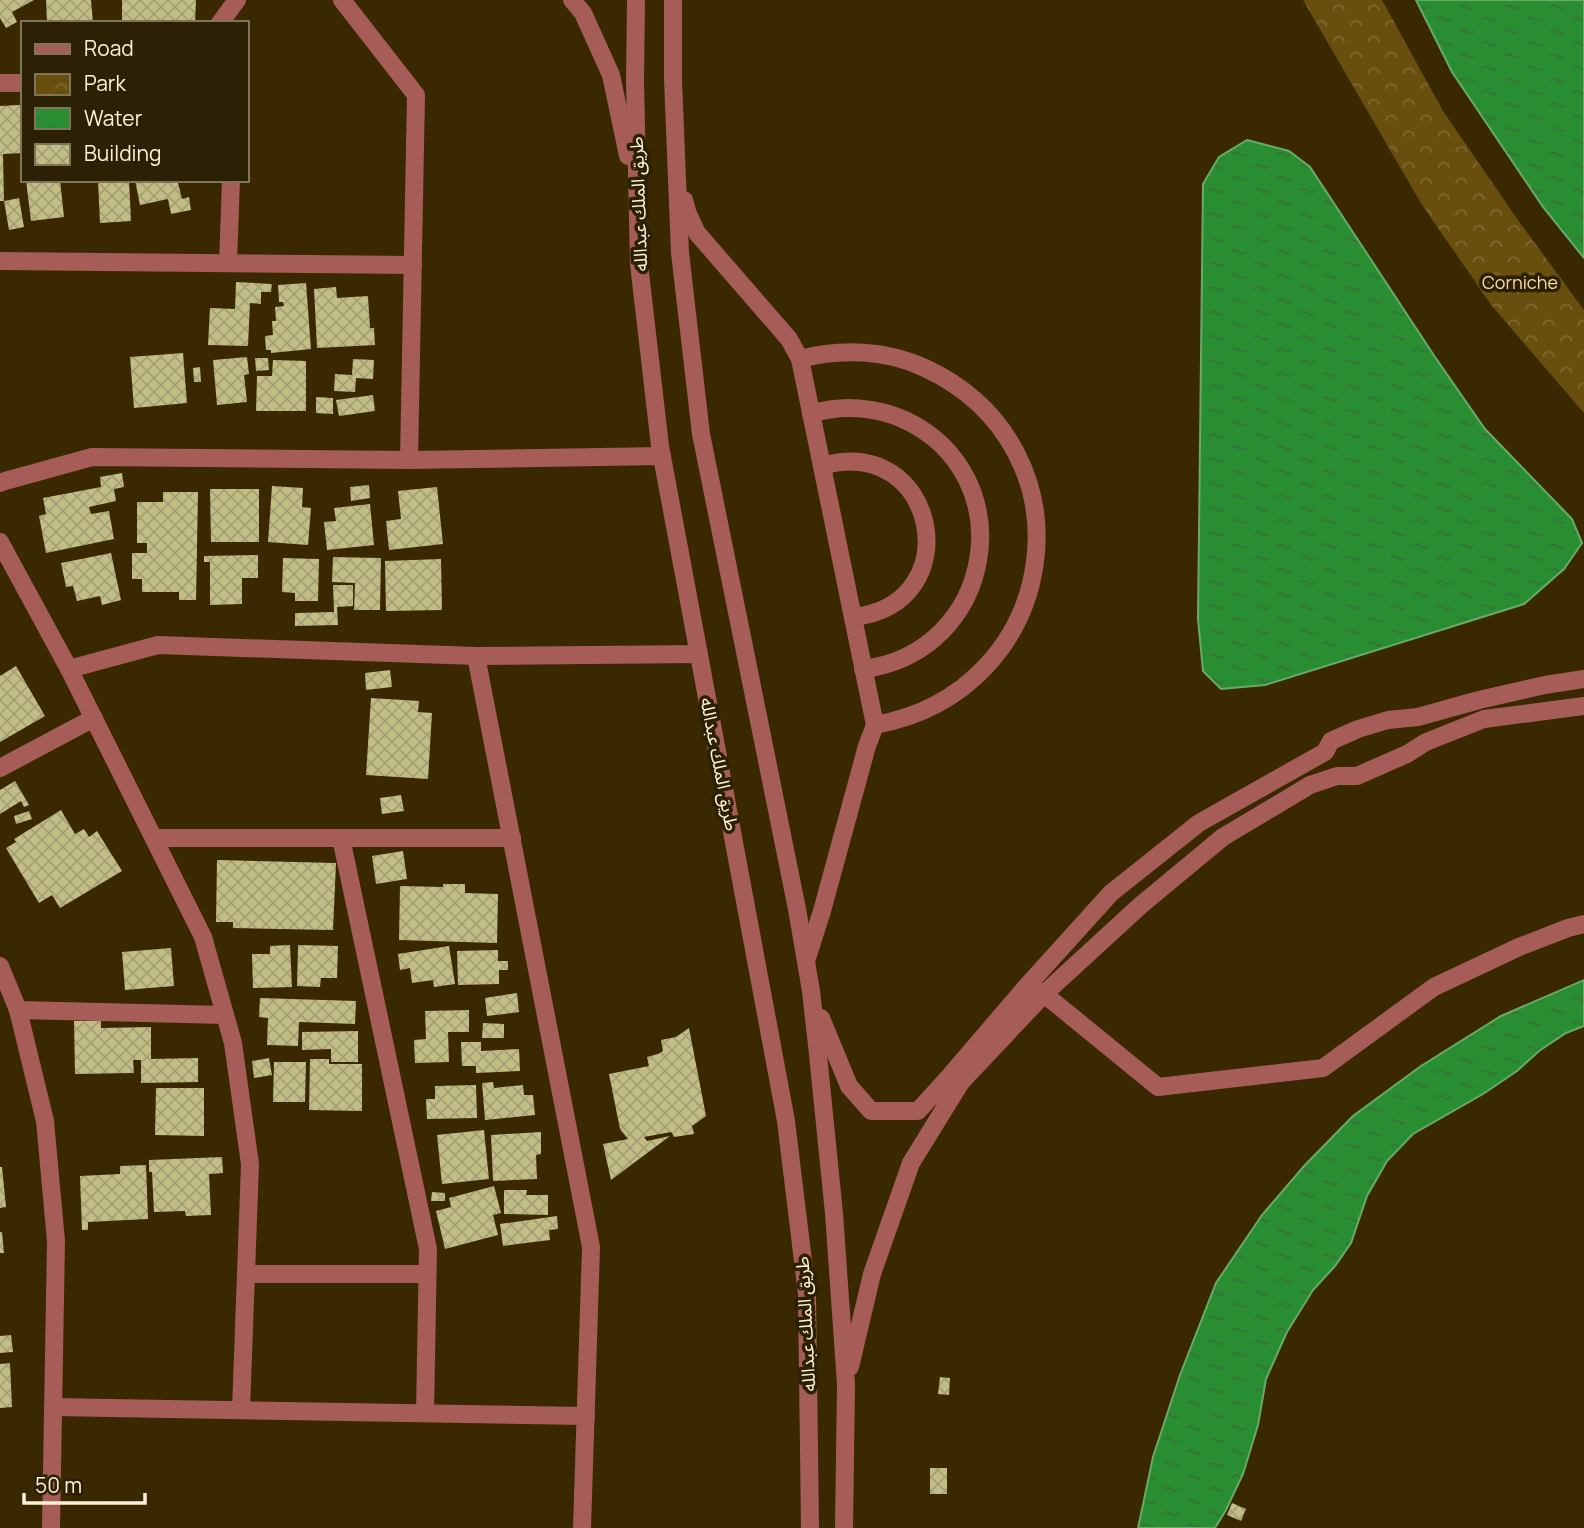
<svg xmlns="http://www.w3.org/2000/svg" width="1584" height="1528" viewBox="0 0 1584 1528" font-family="Manrope,'Noto Sans Arabic',sans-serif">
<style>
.park{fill:url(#park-crowns)}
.water{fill:url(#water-ripples);stroke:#69ab64;stroke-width:2}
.building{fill:url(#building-cross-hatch)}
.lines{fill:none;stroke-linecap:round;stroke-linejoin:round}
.minor{stroke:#a65c57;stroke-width:18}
.labels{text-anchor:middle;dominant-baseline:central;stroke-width:7;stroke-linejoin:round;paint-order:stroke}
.street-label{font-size:18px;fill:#fef1d7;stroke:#2c2005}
.park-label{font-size:18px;fill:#f8dda7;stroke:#2c2005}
</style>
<defs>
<pattern id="park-crowns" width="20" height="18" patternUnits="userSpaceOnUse" patternTransform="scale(1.75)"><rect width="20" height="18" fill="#694f0e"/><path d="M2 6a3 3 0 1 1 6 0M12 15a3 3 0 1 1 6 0" fill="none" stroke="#806930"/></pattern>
<pattern id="water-ripples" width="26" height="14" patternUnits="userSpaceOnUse" patternTransform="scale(1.75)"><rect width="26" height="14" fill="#298d32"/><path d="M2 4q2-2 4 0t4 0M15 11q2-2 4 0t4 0" fill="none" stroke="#377138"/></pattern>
<pattern id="building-cross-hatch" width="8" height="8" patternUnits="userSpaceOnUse" patternTransform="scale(1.75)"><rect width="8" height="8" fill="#c1bd85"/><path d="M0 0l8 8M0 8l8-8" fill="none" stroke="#a4a074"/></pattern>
</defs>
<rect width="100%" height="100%" fill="#392800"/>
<polygon class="park" points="1303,0 1382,0 1443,111 1520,223 1584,310 1584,413 1492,306 1422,205"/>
<g class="water">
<polygon points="1416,0 1584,0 1584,258 1543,207 1452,72"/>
<polygon points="1247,140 1289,151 1310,167 1435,357 1485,429 1572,519 1582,543 1564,569 1524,604 1265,685 1221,689 1203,671 1198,619 1203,184 1219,157"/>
<polygon points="1584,980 1584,1026 1566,1033 1539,1051 1517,1071 1483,1094 1413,1134 1387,1161 1367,1196 1351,1243 1335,1266 1313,1290 1287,1332 1266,1379 1258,1425 1243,1474 1226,1510 1215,1528 1138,1528 1153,1457 1180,1375 1216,1283 1262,1215 1305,1165 1353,1116 1421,1066 1501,1016"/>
</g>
<g class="building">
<polygon points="0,0 34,0 12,12 17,22 6,28 0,18"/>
<polygon points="46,0 91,0 93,23 47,23"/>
<polygon points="122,0 196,0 195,23 122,23"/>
<polygon points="20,105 20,114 23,114 23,153 3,154 4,201 0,201 0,106"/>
<polygon points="26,180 60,180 64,217 31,221"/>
<polygon points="98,180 129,180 131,221 100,223"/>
<polygon points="135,180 186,180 178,183 182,199 189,197 191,210 171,214 168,199 140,205"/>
<polygon points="19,198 24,227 9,230 4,201"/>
<polygon points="236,282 272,284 271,292 261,292 261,304 250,303 248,346 208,345 210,308 235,309"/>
<polygon points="306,283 311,349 271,353 271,350 266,350 265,336 273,335 272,321 276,321 275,307 284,306 283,302 279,302 278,285"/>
<polygon points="336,287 337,298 368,296 370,328 374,328 375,345 317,348 314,289"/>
<polygon points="183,353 187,403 134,408 130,357"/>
<polygon points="247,357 249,374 244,375 247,402 217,405 213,360"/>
<polygon points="255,358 268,358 269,370 256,371"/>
<polygon points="353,359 374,360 373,379 356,378 355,392 334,391 335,374 352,375"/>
<polygon points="273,360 306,361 306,411 256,411 257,376 272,376"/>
<polygon points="200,367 201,382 194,382 193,368"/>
<polygon points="373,395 375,411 339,416 336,400"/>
<polygon points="316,397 333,398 333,414 316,413"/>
<polygon points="122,473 124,487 114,489 116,501 89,507 91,514 109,511 114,539 46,553 39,516 46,514 43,498 101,487 100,477"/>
<polygon points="369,485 370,498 351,501 350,487"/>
<polygon points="272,486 303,488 302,507 311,508 308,545 268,542"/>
<polygon points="437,487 443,544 389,550 386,521 401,519 398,491"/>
<polygon points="210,489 259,489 259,542 211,542"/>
<polygon points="163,492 198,492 196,600 179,600 179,592 142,592 142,579 132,579 132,553 147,553 147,543 137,543 137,502 163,502"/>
<polygon points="370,504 374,545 327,550 324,522 336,521 334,508"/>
<polygon points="111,553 121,600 102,605 100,596 77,601 73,586 66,587 61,563"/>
<polygon points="258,555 258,578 242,578 242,604 210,605 210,562 204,562 204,556"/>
<polygon points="333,557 381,558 380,610 354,610 355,583 332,582"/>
<polygon points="283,558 319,559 318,601 295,601 295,593 282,592"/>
<polygon points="441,559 442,610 386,611 385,561"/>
<polygon points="333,585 353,585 353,606 337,607 338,625 295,626 295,613 334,612"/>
<polygon points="16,666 45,716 0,742 0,676"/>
<polygon points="390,670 392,687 366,690 365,673"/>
<polygon points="371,698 419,701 418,712 432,713 428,779 366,775"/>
<polygon points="15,781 29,805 24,807 21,801 0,814 0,790"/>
<polygon points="401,795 404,811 382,814 380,798"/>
<polygon points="61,810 75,834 84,829 89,837 97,831 122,871 60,908 52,895 39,903 6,848 16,842 14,839"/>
<polygon points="29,811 32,819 16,824 14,816"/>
<polygon points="403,851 407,879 376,884 372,856"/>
<polygon points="217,860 336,863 333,930 233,928 233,922 216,922"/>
<polygon points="443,884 465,884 465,893 498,894 497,943 399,940 400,886 443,887"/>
<polygon points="290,945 292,987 253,988 252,954 270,954 270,946"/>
<polygon points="298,945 338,946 337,978 321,978 320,987 297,986"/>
<polygon points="449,946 455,984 434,987 433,980 412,983 410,968 400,970 398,954"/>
<polygon points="171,948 174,986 125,990 122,952"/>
<polygon points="498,950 498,961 508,961 508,970 499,970 499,984 458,985 457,951"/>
<polygon points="517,993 519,1012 487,1016 485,998"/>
<polygon points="260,998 356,1001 355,1024 299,1022 298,1046 267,1045 268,1018 259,1017"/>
<polygon points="469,1010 469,1032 448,1032 449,1062 415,1063 414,1040 426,1039 425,1011"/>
<polygon points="74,1021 101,1021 101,1028 151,1027 151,1059 198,1058 198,1082 141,1083 141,1060 133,1060 134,1073 75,1074"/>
<polygon points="483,1023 504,1024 504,1038 482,1038"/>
<polygon points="689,1028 706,1116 692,1126 694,1134 674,1137 671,1132 644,1137 647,1141 670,1136 611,1180 603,1144 628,1139 620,1129 609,1074 649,1066 647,1057 658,1054 663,1051 661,1040 676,1037"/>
<polygon points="358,1031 358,1062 331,1062 331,1049 302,1050 302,1032"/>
<polygon points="461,1042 481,1042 481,1051 519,1049 520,1071 476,1073 476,1066 462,1066"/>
<polygon points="269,1058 272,1075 254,1078 252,1061"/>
<polygon points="310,1059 329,1059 329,1064 362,1064 362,1111 309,1110"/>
<polygon points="274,1062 306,1062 305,1102 273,1102"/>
<polygon points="493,1082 494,1088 523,1085 524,1095 533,1095 535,1115 485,1120 482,1083"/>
<polygon points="476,1085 477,1118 427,1119 426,1099 435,1099 435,1086"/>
<polygon points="156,1088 204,1088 204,1136 155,1135"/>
<polygon points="484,1130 489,1179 442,1184 437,1135"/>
<polygon points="541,1132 541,1154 536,1155 537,1179 493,1181 491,1135"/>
<polygon points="222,1157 223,1173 209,1174 211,1215 186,1216 185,1211 154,1212 152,1172 149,1172 149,1160"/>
<polygon points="146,1165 148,1219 88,1222 88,1230 82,1230 80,1176 120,1174 120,1166"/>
<polygon points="0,1167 2,1167 6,1207 0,1208"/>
<polygon points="494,1186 501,1213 493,1215 498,1235 445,1249 436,1211 451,1207 449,1198"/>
<polygon points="504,1190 527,1190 526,1195 548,1195 548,1215 504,1214"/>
<polygon points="432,1192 445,1193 445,1201 431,1201"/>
<polygon points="557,1216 558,1229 549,1230 550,1240 503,1246 500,1224"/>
<polygon points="0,1232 2,1232 4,1253 0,1253"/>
<polygon points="11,1335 13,1352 0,1353 0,1336"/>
<polygon points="10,1363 12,1407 0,1408 0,1364"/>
<polygon points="940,1377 950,1378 949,1395 938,1394"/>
<rect x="930" y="1468" width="17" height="26"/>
<polygon points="1232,1503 1246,1509 1241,1521 1227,1515"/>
</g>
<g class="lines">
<g class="minor">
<polyline points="342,0 416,95 409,460"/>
<polyline points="572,0 583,13 611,75 628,156"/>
<polyline points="636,0 635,80 639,264 660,446 786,1121 807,1294 810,1528"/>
<polyline points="673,0 673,79 680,253 701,434 797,909 811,991 817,1045 834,1213 846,1384 844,1528"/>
<polyline points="220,23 237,0"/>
<polyline points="0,83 23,83"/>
<polyline points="684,200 688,214 697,233 789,339 800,359 875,725 867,746 822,911 807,958"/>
<polyline points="0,261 413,265"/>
<polyline points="228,263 231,180"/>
<path d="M800,359C841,348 887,350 925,368C1098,449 1061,692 875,725"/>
<path d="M811,414C842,404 876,407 905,420C1025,477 994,653 863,669"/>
<path d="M822,466C937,432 971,605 853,617"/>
<polyline points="0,483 5,481 92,457 409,460 662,456"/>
<polyline points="0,542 69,669 203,937 233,1043 250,1164 241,1410"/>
<polyline points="476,656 591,1247 582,1528"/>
<polyline points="69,669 158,645 476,656 699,654"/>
<polyline points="0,768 94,718"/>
<polyline points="154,838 512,838"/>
<polyline points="341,838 428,1249 425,1413"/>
<polyline points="0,966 18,1010 45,1121 56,1241 51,1528"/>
<polyline points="1035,990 1044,994 1158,1087 1323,1068 1434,987 1519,947 1568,928 1584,924"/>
<polyline points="18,1010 225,1015"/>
<polyline points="821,1018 849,1086 871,1111 918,1111 948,1078 1026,987 1111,893 1199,823 1325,752 1331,741 1358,729 1388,720 1418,717 1479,700 1545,685 1584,679"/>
<polyline points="246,1274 427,1274"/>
<polyline points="850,1367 872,1274 911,1163 961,1082 1044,994 1141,905 1223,837 1310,785 1337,776 1357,776 1407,754 1426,742 1484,719 1584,706"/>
<polyline points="53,1407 586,1416"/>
</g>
</g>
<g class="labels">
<g class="street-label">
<text transform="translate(638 204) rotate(-92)">طريق الملك عبدالله</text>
<text transform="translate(720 764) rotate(79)">طريق الملك عبدالله</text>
<text transform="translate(805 1324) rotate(-93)">طريق الملك عبدالله</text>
</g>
<g class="park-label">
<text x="1520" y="282">Corniche</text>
</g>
</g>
<rect x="21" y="21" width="228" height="161" fill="#2c2005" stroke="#807459" stroke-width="2"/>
<rect x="35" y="44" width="35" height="10" fill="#a65c57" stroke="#807459" stroke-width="2"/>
<text x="84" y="56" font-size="21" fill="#fef1d7">Road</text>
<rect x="35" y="74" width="35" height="21" fill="url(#park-crowns)" stroke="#807459" stroke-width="2"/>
<text x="84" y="91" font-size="21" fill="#fef1d7">Park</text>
<rect x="35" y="108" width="35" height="21" fill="url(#water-ripples)" stroke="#807459" stroke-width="2"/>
<text x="84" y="126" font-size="21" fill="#fef1d7">Water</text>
<rect x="35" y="144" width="35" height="21" fill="url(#building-cross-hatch)" stroke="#807459" stroke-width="2"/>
<text x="84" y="161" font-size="21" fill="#fef1d7">Building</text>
<path d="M24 1493v10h121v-10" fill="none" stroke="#fef1d7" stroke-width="3.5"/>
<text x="35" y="1493" font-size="21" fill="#fef1d7" stroke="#2c2005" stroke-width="5" paint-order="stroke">50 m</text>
</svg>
